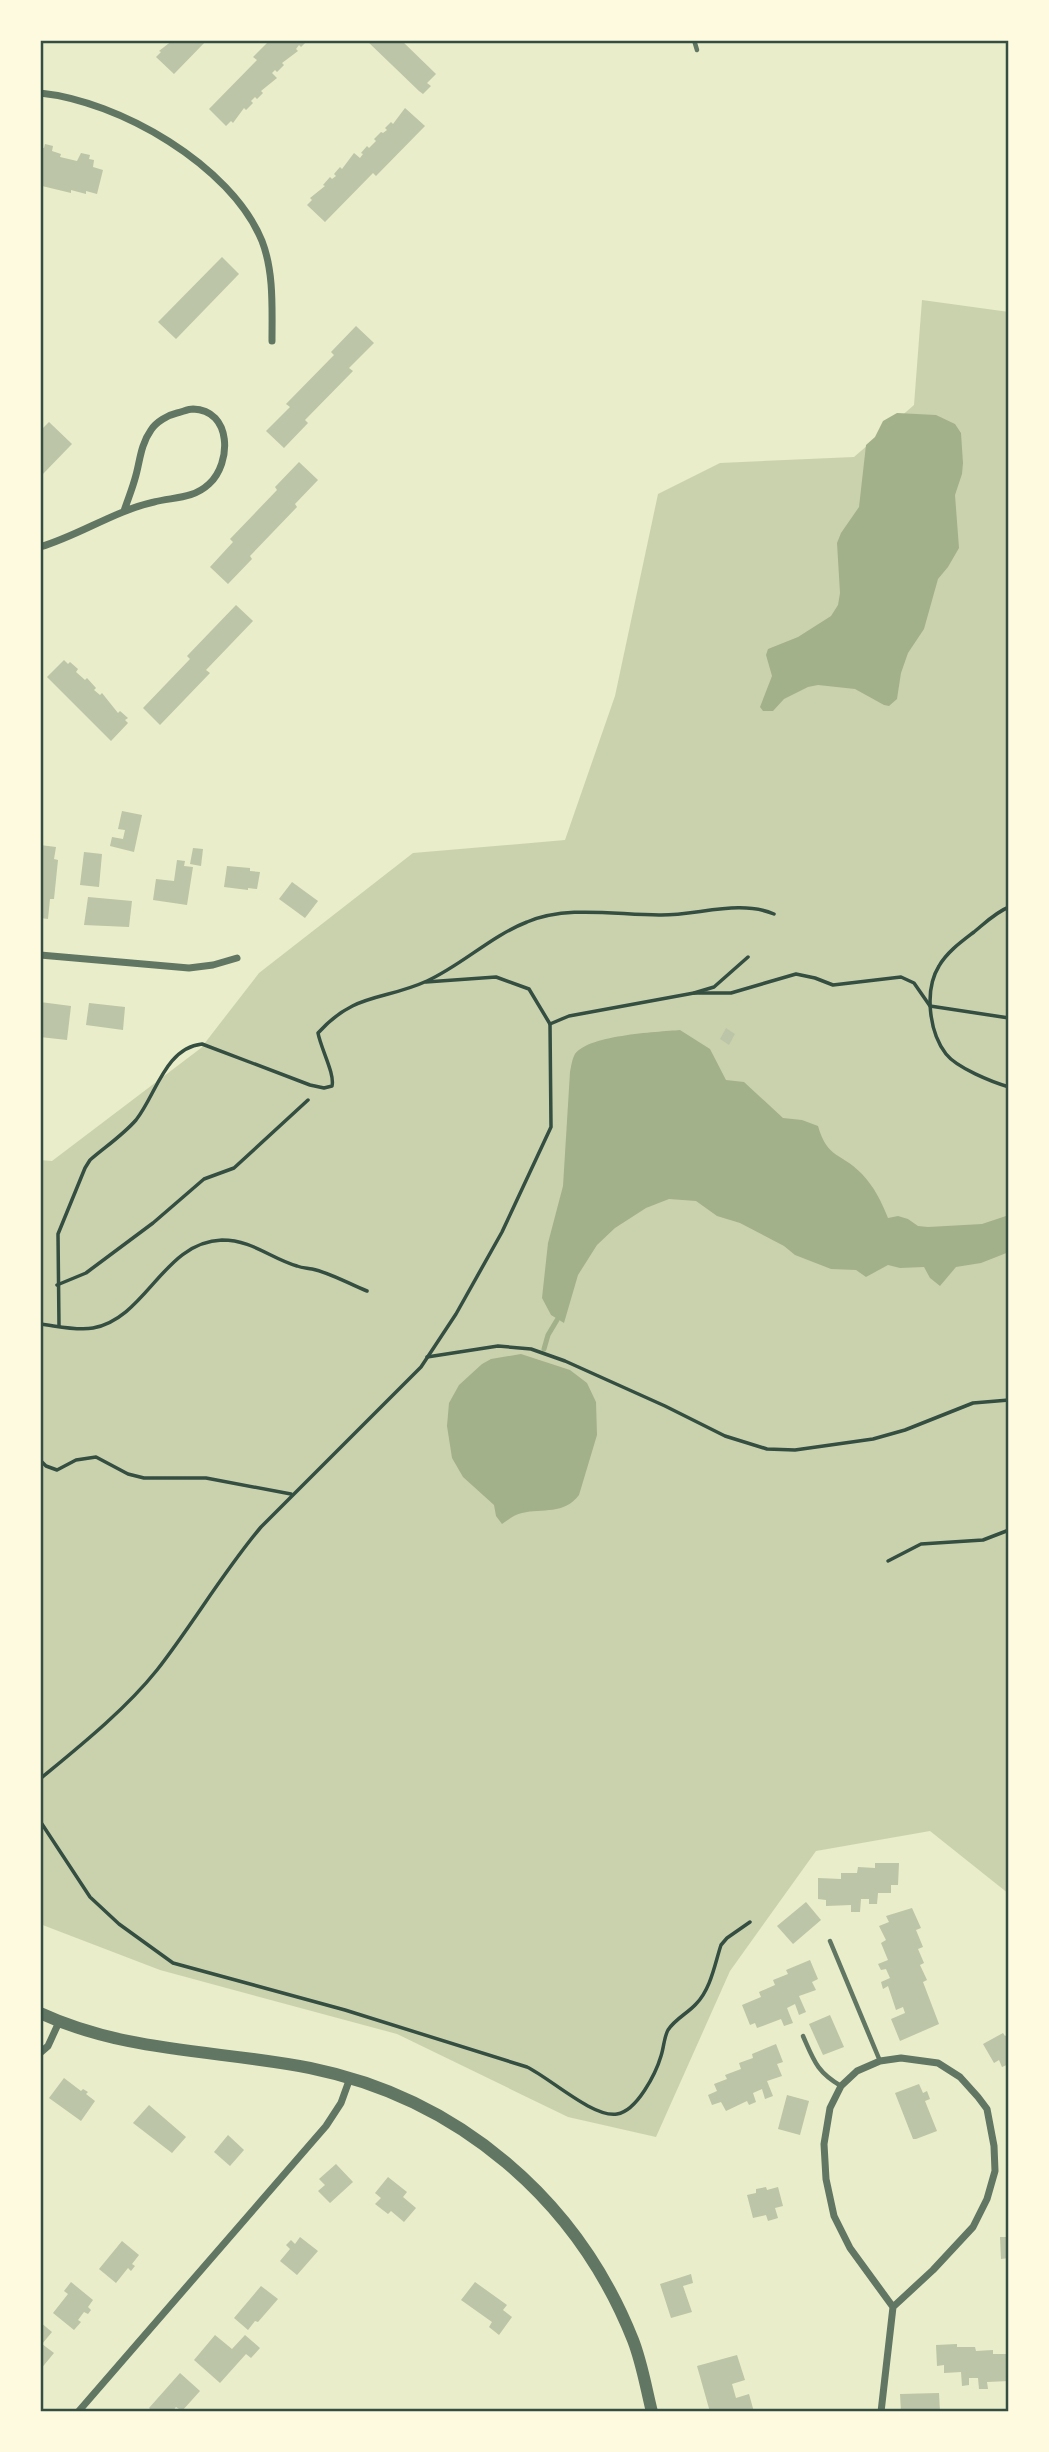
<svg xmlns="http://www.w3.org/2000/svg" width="1049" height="2452" viewBox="0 0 1049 2452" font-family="'Open Sans',sans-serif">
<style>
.green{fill:#cad2ad}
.water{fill:#a3b18a}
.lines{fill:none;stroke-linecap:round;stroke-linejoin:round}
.stream{stroke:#a3b18a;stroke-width:5}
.building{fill:#bcc5a7}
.path{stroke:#344e41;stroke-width:3.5}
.service{stroke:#617663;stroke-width:4.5}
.minor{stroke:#617663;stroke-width:7}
.tertiary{stroke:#617663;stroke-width:12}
.neatline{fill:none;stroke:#344e41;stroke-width:2.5}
</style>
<rect width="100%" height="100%" fill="#e9edc9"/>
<polygon class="green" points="922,300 1009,312 1009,1894 930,1831 816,1851 730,1971 656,2137 568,2117 397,2034 160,1970 40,1924 40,1160 52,1161 201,1048 259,973 413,853 565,840 615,696 658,494 720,463 854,457 914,405"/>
<g class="water">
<polygon points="897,413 936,415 955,424 961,433 963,463 962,474 955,495 959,548 948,567 938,579 924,629 908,653 901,673 897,699 889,706 884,705 855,689 818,685 808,687 784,699 773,711 763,711 760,707 772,676 766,655 768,649 798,637 831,616 838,605 840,593 837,543 841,533 859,507 866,445 875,437 883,421"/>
<path d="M680,1030L710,1049L726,1080L744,1082L783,1118L802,1120L818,1126C828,1160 841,1152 862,1174C875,1188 881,1201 888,1218L898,1216L908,1219L918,1226L928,1227L982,1224L1009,1215V1252L981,1263L956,1267L940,1286L930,1278L924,1267L900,1268L888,1265L866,1277L856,1270L831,1269L795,1255L784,1246L740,1223L717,1216L696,1201L669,1199L646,1208L615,1228L597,1245L578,1275L564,1323L551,1315L542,1298L548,1243L563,1186L570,1072C571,1067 572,1060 574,1056C584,1035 657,1032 680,1030Z"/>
<path d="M521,1354L570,1370L587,1383L596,1402L597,1435L579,1495C564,1515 543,1508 522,1513C515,1514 508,1520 502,1524L496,1516L494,1505L463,1477L452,1458L447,1426L449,1403L459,1385L482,1364L491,1359Z"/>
</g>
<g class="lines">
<polyline class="stream" points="544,1349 548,1335 557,1320"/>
</g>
<g class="building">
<polygon points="173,40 207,40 174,74 156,57 161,52 159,51"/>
<polygon points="270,40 308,40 301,47 299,45 296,49 298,51 282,63 284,65 277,72 275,70 272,73 277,78 261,91 263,93 257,99 255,97 251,101 253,103 246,110 244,108 233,123 231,121 226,126 209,109 257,60 253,57"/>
<polygon points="366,40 401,40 436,74 427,83 431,86 423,94 419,91"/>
<polygon points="405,108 425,126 376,176 373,173 325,222 307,205 312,200 310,198 325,186 323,185 330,177 332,179 336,176 334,174 340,167 342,169 354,153 360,158 363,154 361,153 367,146 369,148 376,141 374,139 381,132 383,133 387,130 385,128 391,122 393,124"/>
<polygon points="45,144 53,146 52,151 61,154 60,157 77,161 81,153 90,155 89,159 94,160 93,167 103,170 97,194 86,191 86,194 71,190 71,193 42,186 43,183 40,182 40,147 44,148"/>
<polygon points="222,257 239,274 176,339 158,322"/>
<polygon points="356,326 374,343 349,368 353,371 305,420 308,423 284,448 266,431 290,407 286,404 334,355 331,352"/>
<polygon points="49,422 72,444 40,477 40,431"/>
<polygon points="299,462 318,480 295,504 297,507 250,556 252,559 228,584 210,567 233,542 230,539 277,490 275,487"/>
<polygon points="236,605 253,621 206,670 210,673 160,725 143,708 190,659 187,656"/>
<polygon points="64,660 68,664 70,662 78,669 76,672 85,680 87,678 96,688 94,690 100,695 102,693 118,713 120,711 128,718 125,720 128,723 111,741 47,677"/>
<polygon points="122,811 142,815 134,852 110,846 112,837 123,839 125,830 118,829"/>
<polygon points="40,845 56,847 54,859 58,860 54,899 50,899 48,919 40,918"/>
<polygon points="193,848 203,849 201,866 190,864"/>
<polygon points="84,852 102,854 99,887 80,885"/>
<polygon points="177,860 185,861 184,866 193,867 187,905 153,900 156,879 174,881"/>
<polygon points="227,866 250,868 250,871 260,872 257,889 248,888 248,890 224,887"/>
<polygon points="292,882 318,901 305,918 279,899"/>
<polygon points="88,897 132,901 129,927 84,925"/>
<polygon points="40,1002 71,1006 67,1040 40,1037"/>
<polygon points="89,1003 125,1007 123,1030 86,1025"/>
<polygon points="726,1028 735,1034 729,1045 720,1039"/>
<polygon points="875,1863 899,1863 898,1885 891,1885 891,1893 878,1893 877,1904 869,1904 869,1899 861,1899 860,1912 851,1912 851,1905 826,1906 826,1900 818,1899 818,1878 841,1879 841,1873 857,1873 858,1867 875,1868"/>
<polygon points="806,1902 821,1920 793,1944 777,1926"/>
<polygon points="912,1908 921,1928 916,1930 923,1947 918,1949 924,1963 920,1965 927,1980 923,1982 939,2024 900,2041 891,2019 905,2013 903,2007 896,2010 888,1986 883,1989 881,1982 890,1978 886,1969 881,1970 878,1964 888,1960 881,1943 886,1940 879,1926 889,1922 886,1916"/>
<polygon points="810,1960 818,1979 812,1982 816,1990 799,1996 806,2012 799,2015 795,2004 787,2008 793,2023 784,2026 781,2019 757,2028 755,2023 750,2025 742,2005 761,1997 759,1992 775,1985 773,1980 788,1974 786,1970"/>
<polygon points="830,2015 844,2047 823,2055 809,2024"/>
<polygon points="1003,2033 1005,2036 1009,2034 1009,2064 1002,2067 999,2060 994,2063 983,2044"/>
<polygon points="776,2044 783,2062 777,2064 782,2076 767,2081 773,2096 765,2099 762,2089 753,2093 756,2102 749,2105 747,2101 726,2111 721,2102 712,2105 708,2095 717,2091 714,2084 727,2079 725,2075 741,2069 739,2063 753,2058 752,2054"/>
<polygon points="64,2078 81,2091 83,2089 88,2092 86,2094 95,2101 81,2121 49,2098"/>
<polygon points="919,2084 923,2093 927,2091 930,2099 925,2101 937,2131 916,2139 913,2139 895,2093"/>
<polygon points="787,2095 809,2101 800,2135 778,2129"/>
<polygon points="149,2105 186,2137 172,2153 133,2123"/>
<polygon points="228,2135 244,2150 230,2166 214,2152"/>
<polygon points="336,2164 353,2182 330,2203 318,2191 325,2185 319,2179"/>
<polygon points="388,2177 407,2192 403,2197 416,2208 404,2222 391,2211 388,2214 375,2204 381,2198 375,2193"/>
<polygon points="766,2187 767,2190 778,2187 783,2206 775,2208 778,2218 768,2221 766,2215 753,2218 747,2195 756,2193 756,2189"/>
<polygon points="300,2237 318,2251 297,2275 280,2261 290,2249 286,2245 291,2240 295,2244"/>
<polygon points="1000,2237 1009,2237 1009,2258 1001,2259"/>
<polygon points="122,2241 139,2255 132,2264 135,2266 131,2271 128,2268 116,2283 99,2269"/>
<polygon points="691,2274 693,2283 683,2286 692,2312 671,2318 660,2284"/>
<polygon points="71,2282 93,2300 88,2307 91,2310 88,2314 84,2312 78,2320 81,2322 74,2330 53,2313 68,2294 64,2291"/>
<polygon points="475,2282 507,2305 503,2310 512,2317 499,2335 489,2327 492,2322 461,2300"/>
<polygon points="261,2286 278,2299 258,2322 255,2321 248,2330 234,2318"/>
<polygon points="40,2322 52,2332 42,2344 54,2353 40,2370"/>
<polygon points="215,2335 232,2349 245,2335 260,2348 251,2358 246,2354 220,2383 194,2360"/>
<polygon points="957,2344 957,2347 975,2347 976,2351 993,2350 993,2354 1009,2354 1009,2381 987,2382 988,2389 979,2389 978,2378 969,2378 969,2385 962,2386 961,2372 944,2373 944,2365 937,2366 936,2345"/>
<polygon points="737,2355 745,2380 732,2384 736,2398 749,2394 754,2412 710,2412 697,2366"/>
<polygon points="180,2373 200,2391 182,2411 176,2407 172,2412 153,2412 149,2408"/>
<polygon points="939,2393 940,2412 901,2412 900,2394"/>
</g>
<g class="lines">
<g class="path">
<path d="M1009,907C996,912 985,923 974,932C961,942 947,952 939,966C924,990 929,1032 946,1054C957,1068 992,1082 1009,1087"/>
<polyline points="694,993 731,993 796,974 815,978 833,985 901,977 914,983 930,1006 1009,1018"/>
<polyline points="550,1024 569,1016 694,993 714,987 748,957"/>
<polyline points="57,1285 86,1273 153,1223 204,1179 234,1168 308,1100"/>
<path d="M40,1324C57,1326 77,1331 93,1328C147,1318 163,1242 222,1240C252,1240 270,1258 297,1266C302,1268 307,1268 312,1269C331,1273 349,1284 367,1291"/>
<path d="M59,1326L58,1234L85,1168L90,1160C105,1147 123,1135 136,1120C156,1095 165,1048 202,1044L310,1085L324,1088L332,1086C335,1074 321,1049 318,1033C355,992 383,1001 427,981C462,965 491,936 527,922C568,905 616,915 659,915C696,916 739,899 774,914"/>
<polyline points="427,1357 498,1346 531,1349 565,1361 665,1406 725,1436 767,1449 795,1450 873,1439 905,1430 973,1403 1009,1400"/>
<polyline points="40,1460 46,1466 57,1470 76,1460 96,1457 128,1474 144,1478 206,1478 291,1494"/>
<polyline points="888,1561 921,1544 983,1540 1009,1530"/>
<path d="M40,1779C80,1746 125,1710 157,1670C193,1624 223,1572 261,1527L421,1367L456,1314L502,1232L551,1127L550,1024L529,989L496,977L426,982"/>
<path d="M40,1821L90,1897L119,1924L173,1963L345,2010L527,2067C550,2078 593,2118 617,2114C637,2111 656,2073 661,2056C664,2047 664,2037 668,2030C675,2019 688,2013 696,2004C711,1989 715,1963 721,1945L727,1938L750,1922"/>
</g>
<g class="service">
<polyline points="694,40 697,50"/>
<polyline points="830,1941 880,2061"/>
<path d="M803,2036C814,2061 817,2072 841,2086"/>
</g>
<g class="minor">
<path d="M40,93C119,101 231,165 262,241C274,272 272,308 272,341"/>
<path d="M40,547C80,535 114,511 154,502C174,497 193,499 209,484C232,463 232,410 193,409C188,409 182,412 177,413C168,415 156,422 151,430C141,444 140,460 136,475C133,487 128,499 124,511"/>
<polyline points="40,955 189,968 213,965 237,958"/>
<polyline points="40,2053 48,2046 59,2022"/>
<polyline points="78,2412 326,2126 341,2103 350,2078"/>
<polyline points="881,2412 893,2307 933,2270 973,2227 987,2199 995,2171 994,2146 987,2109 978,2097 960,2077 938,2063 901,2058 880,2061 857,2071 841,2086 830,2108 824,2144 826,2179 834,2216 850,2248 893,2307"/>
</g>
<path class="tertiary" d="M40,2013C126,2053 219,2050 310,2068C458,2098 577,2199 633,2340C642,2363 646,2388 652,2412"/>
</g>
<rect width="1049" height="2452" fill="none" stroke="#fefae0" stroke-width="84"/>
<rect x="42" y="42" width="965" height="2368" class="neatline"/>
</svg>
